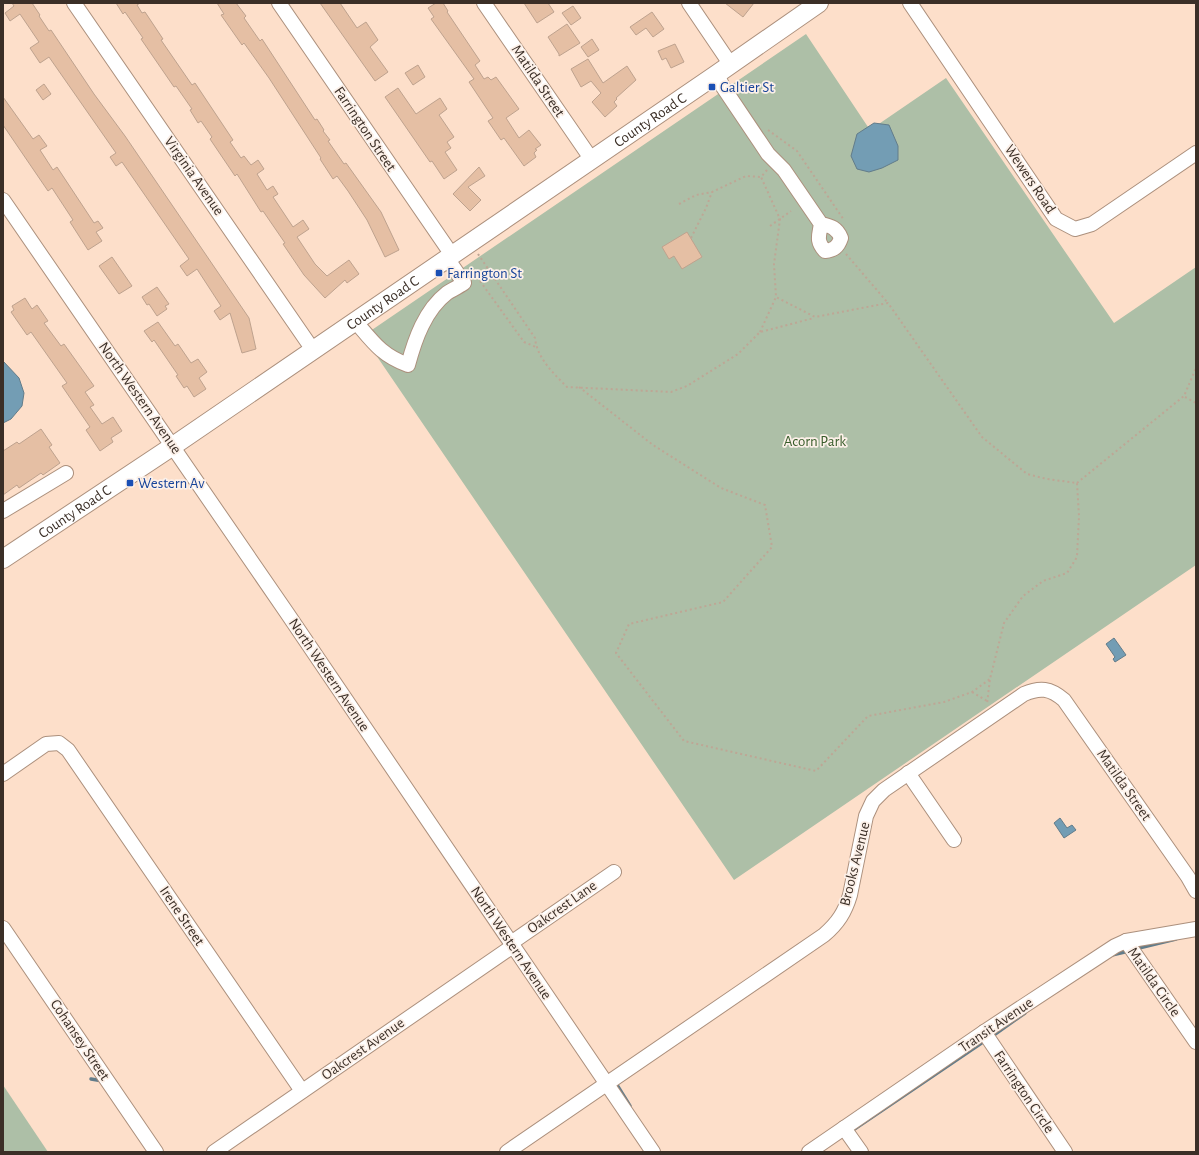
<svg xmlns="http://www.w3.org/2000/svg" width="1199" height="1155" viewBox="0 0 1199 1155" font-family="'Alegreya Sans',sans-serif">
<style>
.green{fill:#adbfa7}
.water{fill:#739db4;stroke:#627c8a}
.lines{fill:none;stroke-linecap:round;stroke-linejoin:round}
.stream{stroke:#627c8a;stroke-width:3.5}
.building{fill:#e5bfa4;stroke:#bea28e}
.minor-casing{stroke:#ac907d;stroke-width:16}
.major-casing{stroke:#ac907d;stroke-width:20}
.path{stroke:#bea695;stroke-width:2;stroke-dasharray:2 3;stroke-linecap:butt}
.minor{stroke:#fff;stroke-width:14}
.major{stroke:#fff;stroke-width:18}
.transit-dot{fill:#1a4fb4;stroke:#fcf0e8;stroke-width:1.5}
.labels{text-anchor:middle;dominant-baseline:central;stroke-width:3.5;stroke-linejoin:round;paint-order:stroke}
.street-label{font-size:15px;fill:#3b2f27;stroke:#fcf0e8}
.transit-label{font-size:15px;fill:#164399;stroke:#fcf0e8;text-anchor:start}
.park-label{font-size:15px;fill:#385c2a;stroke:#fcf0e8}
</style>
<rect width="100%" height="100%" fill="#fddfca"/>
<g class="green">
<polygon points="806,34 870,130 946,78 1114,323 1196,267 1196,565 734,880 363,336"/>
<polygon points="3,1085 48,1152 3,1152"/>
</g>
<g class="water">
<polygon points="874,123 889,125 898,146 898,160 882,168 869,172 857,169 851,156 857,134"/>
<polygon points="3,361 19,378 24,393 22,406 11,419 3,423"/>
<polygon points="1114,638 1126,655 1115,662 1113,659 1115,657 1106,644"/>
<polygon points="1060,818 1067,828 1072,825 1076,830 1064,838 1054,823"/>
</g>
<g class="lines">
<g class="stream">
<polyline points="1135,949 1176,939"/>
<polyline points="1112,955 1129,951"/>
<polyline points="991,1037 1025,1013"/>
<polyline points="91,1079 103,1081"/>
<polyline points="614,1087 617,1085 630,1106"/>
<polyline points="850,1132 986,1040"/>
</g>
</g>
<g class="building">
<polygon points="12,3 32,3 40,15 39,16 49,31 51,30 94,94 125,136 249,318 256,349 242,353 230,313 220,320 214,311 221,306 197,269 187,276 180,266 189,259 122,162 116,166 110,157 116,153 49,57 40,63 30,48 39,42 20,14 10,21 5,13 14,6"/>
<polygon points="116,3 140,3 137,5 142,13 145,12 163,39 161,40 192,85 195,83 233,140 230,142 241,158 244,156 251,165 258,160 264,169 257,174 267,190 273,186 278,194 273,197 293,227 303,220 309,229 297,237 315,264 327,276 349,260 359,274 347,283 345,280 325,298 304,275 283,244 285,243 263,211 261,212 237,174 235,176 210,139 212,137 201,121 198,123 190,110 192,109 176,86 174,87 141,39 143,38 125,12 123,14"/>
<polygon points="217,3 236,3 246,16 244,18 260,41 262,39 315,120 317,119 324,130 323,131 330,140 328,141 344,164 346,163 381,212 399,250 385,257 367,220 348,191 337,176 333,179 320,159 321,158 269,78 244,43 242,45 221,15 224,14"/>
<polygon points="320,3 340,3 357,28 366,22 378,40 370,47 388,72 375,81"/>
<polygon points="436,3 443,3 448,11 447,12 480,61 475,65 484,79 488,77 491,80 496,77 519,109 506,118 519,138 529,130 541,145 535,149 537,150 534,153 536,157 524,166 504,138 501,140 488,121 493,118 469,82 474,79 431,19 434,17 428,8"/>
<polygon points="524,3 548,3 554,12 537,23"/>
<polygon points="725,3 754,3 743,17"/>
<polygon points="573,6 581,18 571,25 562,13"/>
<polygon points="652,12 664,29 653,37 646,28 636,35 630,27"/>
<polygon points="567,24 580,43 559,56 559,54 548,37"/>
<polygon points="592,39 599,50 588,57 581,47"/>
<polygon points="675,44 684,62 671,68 666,58 662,60 658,51"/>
<polygon points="588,59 603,83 627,66 636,80 616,98 617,99 614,102 617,106 605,117 592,102 601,93 591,81 581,87 571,69"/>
<polygon points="418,65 425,77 413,85 405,73"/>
<polygon points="44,84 51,94 43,100 36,90"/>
<polygon points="398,88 416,114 440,98 447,109 439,115 454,137 447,142 451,148 445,152 457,170 444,179 432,161 430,162 385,97"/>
<polygon points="3,97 33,139 39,135 47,146 40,150 53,170 57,167 94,223 98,221 103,228 96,232 102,241 88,250 70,222 73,220 52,188 48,191 3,125"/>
<polygon points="479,167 485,176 468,187 481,200 470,211 453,194"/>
<polygon points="687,232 702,257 682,269 674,256 669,259 662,247"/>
<polygon points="112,257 132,286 119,294 99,266"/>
<polygon points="157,287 169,304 165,306 167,309 157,316 149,304 147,305 142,297"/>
<polygon points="25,298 32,309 37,305 48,321 44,323 61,346 64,344 94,386 85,392 94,405 90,407 102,424 113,417 122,431 111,438 113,442 100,451 86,430 90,427 62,386 67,383 31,332 27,335 11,312 14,310 12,306"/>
<polygon points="158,322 175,346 178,344 191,363 198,359 207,372 199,378 206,389 194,397 187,386 184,388 176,376 178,375 154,340 152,342 144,331"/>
<polygon points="41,429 52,445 49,447 60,463 43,475 41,473 19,488 17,485 3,495 3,451 17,442 19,444"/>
</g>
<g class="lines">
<defs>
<g id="minor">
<polyline points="74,3 313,350"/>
<polyline points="279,3 452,255"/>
<polyline points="484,3 592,160"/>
<polyline points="689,3 731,65"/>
<polyline points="910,3 1056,219 1075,229 1092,224 1196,153"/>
<path d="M717,74L723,87L760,142L768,154L784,170L821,224C819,236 816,241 825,251C834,250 838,247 841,238C837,228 831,226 821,224"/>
<polyline points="3,200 287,613 653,1152"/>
<path d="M355,321C373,342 381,355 408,365C415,339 425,310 447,293C452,290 458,287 464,283L447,258"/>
<polyline points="3,511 66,473"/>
<polyline points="908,773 954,840"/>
<polyline points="3,774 46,744 59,743 68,750 302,1091"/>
<polyline points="3,928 156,1152"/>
<polyline points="1126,941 1196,1042"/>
<polyline points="511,943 614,872"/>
<polyline points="984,1032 1065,1152"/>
<polyline points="844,1128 861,1152"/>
<polyline points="214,1152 513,946"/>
<path d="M507,1152L824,935C838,923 845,912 850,895L866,816L873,801L884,790L1024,694C1040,687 1050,688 1064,700L1188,877L1196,891"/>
<polyline points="809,1152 984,1032 1115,946 1126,941 1196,929"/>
</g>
<g id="major">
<path id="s1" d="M3,559L173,446L717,74L819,3"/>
</g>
</defs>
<use href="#minor" class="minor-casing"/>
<use href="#major" class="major-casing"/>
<g class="path">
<polyline points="768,130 797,151 844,220"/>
<polyline points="767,170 761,177 780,219 774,264 776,297 815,317 888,303 982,437 1027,474 1047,479 1077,483 1079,516 1077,557 1067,573 1043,581 1023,596 1004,623 990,679 987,704"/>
<polyline points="679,204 696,195 712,192 746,176 761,177"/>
<polyline points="770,226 791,211"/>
<polyline points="691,238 706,208 712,192"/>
<path d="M478,254L535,338C537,358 553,373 567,387L671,392L687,386L738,354L760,332L814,318"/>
<polyline points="846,254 888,303"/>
<polyline points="494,276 480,281 524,342 536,347"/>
<polyline points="760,332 776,297"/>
<polyline points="579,387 653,445 721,488 765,505 772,547 723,602 629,624 616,653 684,741 816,771 868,716 944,702 972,692 990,679"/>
<polyline points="1185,397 1196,403"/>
<polyline points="1077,483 1184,396 1196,368"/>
<polyline points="972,692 987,701"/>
</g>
<use href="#minor" class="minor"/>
<use href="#major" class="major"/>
</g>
<g class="transit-dot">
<rect x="708" y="83" width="8" height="8" rx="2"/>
<rect x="435" y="269" width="8" height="8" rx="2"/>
<rect x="126" y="479" width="8" height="8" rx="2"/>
</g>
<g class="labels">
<g class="street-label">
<text transform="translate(538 81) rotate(56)">Matilda Street</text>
<text stroke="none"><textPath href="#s1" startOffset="782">County Road C</textPath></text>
<text transform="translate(365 129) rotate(56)">Farrington Street</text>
<text transform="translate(194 176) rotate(55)">Virginia Avenue</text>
<text transform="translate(1030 179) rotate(56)">Wewers Road</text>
<text stroke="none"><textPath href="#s1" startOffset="458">County Road C</textPath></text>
<text transform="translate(140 398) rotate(55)">North Western Avenue</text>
<text stroke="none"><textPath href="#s1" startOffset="86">County Road C</textPath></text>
<text transform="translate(329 675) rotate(56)">North Western Avenue</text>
<text transform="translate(1124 785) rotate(55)">Matilda Street</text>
<text transform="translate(855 864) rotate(-76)">Brooks Avenue</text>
<text transform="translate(562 907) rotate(-35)">Oakcrest Lane</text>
<text transform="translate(182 916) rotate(56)">Irene Street</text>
<text transform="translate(511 943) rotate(56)">North Western Avenue</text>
<text transform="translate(1154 982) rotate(55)">Matilda Circle</text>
<text transform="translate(996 1025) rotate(-34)">Transit Avenue</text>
<text transform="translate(80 1040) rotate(56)">Cohansey Street</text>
<text transform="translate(363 1049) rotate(-35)">Oakcrest Avenue</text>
<text transform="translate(1024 1092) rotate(56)">Farrington Circle</text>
</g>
<g class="transit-label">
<text x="720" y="87">Galtier St</text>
<text x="447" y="273">Farrington St</text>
<text x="138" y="483">Western Av</text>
</g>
<g class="park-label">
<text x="815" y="441">Acorn Park</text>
</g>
</g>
<rect width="1199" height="1155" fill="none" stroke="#3b2f27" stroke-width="8"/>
</svg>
